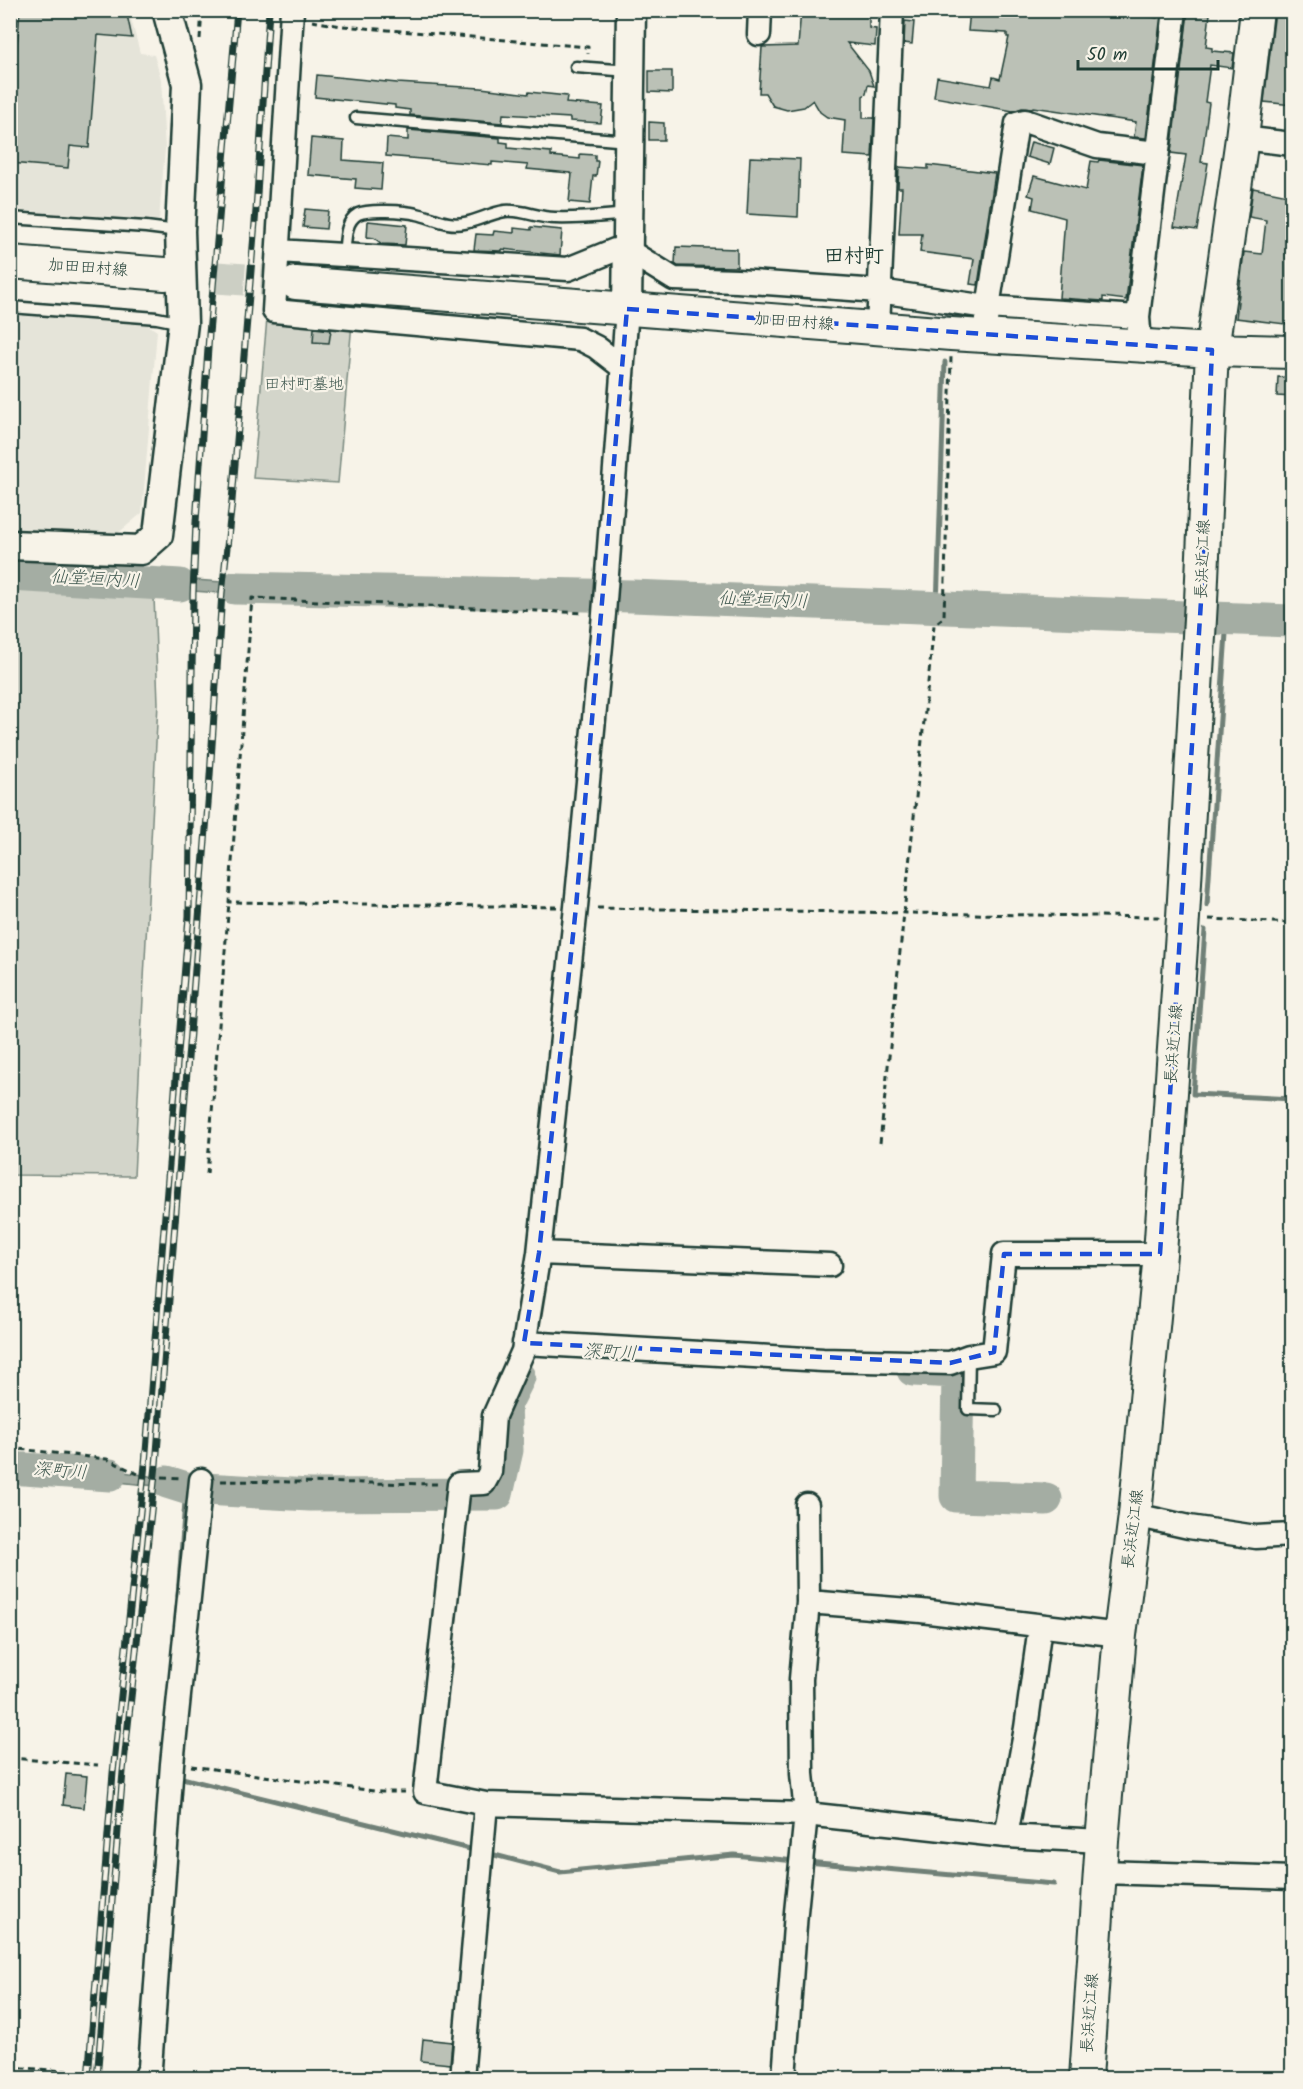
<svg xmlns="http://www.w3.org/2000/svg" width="1303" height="2089" font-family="Kalam,'Klee One',sans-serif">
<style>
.built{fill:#e5e4d9}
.green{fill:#d3d5ca;stroke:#79897f;stroke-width:1.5}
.water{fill:#a4ada3;stroke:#6f8077;stroke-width:1.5}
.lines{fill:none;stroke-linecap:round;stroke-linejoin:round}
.stream{stroke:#6f8077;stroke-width:5}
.river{stroke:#a4ada3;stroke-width:33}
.building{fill:#bbc1b6;stroke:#1f3d34;stroke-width:1.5}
.secondary-tunnel{stroke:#cccfc4;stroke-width:32;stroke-dasharray:32 16;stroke-linecap:butt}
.service-casing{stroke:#1f3d34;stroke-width:15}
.minor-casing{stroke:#1f3d34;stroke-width:27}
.tertiary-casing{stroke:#1f3d34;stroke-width:33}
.secondary-casing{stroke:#1f3d34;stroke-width:36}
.path{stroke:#1f3d34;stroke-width:3;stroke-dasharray:6 4.5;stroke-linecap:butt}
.service{stroke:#f7f3e8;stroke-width:10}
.minor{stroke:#f7f3e8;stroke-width:22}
.tertiary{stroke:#f7f3e8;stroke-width:28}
.secondary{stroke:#f7f3e8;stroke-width:32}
.rail-casing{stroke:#1f3d34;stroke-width:7}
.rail{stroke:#f7f3e8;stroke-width:4.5;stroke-dasharray:14;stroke-linecap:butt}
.marked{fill:none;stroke:#1d4ed8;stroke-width:4.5;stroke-dasharray:12 8;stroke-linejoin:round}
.labels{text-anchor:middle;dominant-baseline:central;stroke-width:4.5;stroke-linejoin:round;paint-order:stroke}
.street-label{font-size:16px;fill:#1f3d34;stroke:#f7f3e8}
.park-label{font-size:16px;fill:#435b52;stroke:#f7f3e8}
.water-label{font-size:18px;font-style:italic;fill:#405950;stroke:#f7f3e8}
.quarter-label{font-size:20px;font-weight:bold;fill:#1f3d34;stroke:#f7f3e8}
</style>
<rect width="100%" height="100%" fill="#f7f3e8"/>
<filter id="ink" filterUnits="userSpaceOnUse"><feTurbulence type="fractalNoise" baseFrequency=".0167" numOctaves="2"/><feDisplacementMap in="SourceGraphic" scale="12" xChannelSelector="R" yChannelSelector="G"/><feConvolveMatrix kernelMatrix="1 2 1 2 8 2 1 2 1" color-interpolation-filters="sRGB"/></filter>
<g filter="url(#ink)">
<path class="built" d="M10,11H129L140,53L154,55L161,79L165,149L159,220L11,210Z
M10,315L148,325L157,331L142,513L116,535L11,530Z"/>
<path class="green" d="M267,318L352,323L338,483L253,478Z
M11,589L154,597L158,703L134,1176L11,1175Z"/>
<path class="water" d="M181,579L235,583L233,594L180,590Z
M111,1470L187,1482L191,1492L165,1487L109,1481Z"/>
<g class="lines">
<path class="stream" d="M947,316L982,318
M937,608L945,362
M1207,905L1227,619
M1205,930L1193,1094L1292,1099
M178,1596L186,1488
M178,1777L478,1851
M487,1853L560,1872L734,1855L795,1861
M807,1862L1054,1884"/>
<path class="river" d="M10,575L180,585
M234,588L632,596L1292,621
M913,1370L958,1372L956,1496L1046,1499
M10,1468L110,1475
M167,1482L186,1488L310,1495L497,1494L507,1450L505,1405L519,1377"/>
</g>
<path class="building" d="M20,10H126L132,38L98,35L89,148L70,146L68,168L10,163V128Z
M801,10H869V28L876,29L875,46L847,43L869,71L874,86L868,85L866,94L863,96V118H874L872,157L843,155L845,120L827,117L820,112L813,100L804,107L787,110L773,106L765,93H759L762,47L798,46Z
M970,10H1028L1051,14V10H1105L1157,18L1158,14H1161L1146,138L1134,137L1136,122L1033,107L1032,109L1022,108L1013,111L934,97L937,77L991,86L993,77L1000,79L1009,37H1007V33L968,31Z
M1275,11L1293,13V105L1264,102Z
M1188,12L1210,14L1206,47L1212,48V51L1234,53L1232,68L1210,65L1205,102L1209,103L1201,162L1208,163L1197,230L1174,227L1186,155L1171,153Z
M905,21L914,22L912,44L904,43Z
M649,71H672V93L649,92Z
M317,75L397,83L481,88L528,94L529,92L567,96L566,103L603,106L601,123L570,121V118L503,114L502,123L410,115V110L395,108V105L315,97Z
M649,122L664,123V140H649Z
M408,130L500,138V142L508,143V148L551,152V156L580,159V154L595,155V161H598L596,176H593L590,204L569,202L572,174L570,173L527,169L528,165L492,162V165L386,156L387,138L408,140Z
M311,138L344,141L343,160L383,163L381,190L355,188L356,179L308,175Z
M1031,142L1054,148L1050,164L1027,157Z
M750,157L800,159L798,217L747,214Z
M1099,160L1143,165L1126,300L1103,297V301L1059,298L1065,218L1032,209L1034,197L1028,195L1034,176L1086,190L1091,161L1098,162Z
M928,165L995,173L978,285L970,284L974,259L920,252L922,234H899L902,188H898L899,167L928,169Z
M1253,188L1293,196V325L1236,318L1244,252L1262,254L1266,220L1249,217Z
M305,209L328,211L326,229L303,227Z
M368,221L407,225L405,245L382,244L374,238L367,237Z
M531,227L562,230L560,255L502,249V251L474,250L476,234L493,235L494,231L514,233V228L531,230Z
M676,247L737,249V267L678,266L675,264Z
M314,328L331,330L329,343L313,342Z
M1278,377L1293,378V397L1277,396Z
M66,1774L87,1776L84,1808L63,1805Z
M423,2039L452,2042L450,2064L421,2061Z"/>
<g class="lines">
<path class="secondary-tunnel" d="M165,274L296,283"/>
<g class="service-casing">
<path id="service" d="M576,67L630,71
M356,118L628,141
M10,218L146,227L178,231
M344,256C346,242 344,222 358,214C368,209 405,211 417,214C427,216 437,221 448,223C469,227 485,214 505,211C521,209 538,218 555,218C579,219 604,216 628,214
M10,307L157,318L182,323
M969,1356L968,1409L996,1410"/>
</g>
<g class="minor-casing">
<path id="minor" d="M292,10L274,311L580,339L596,347L622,367
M759,34L760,10
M1242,138L1292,144
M278,251L568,269L615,250L629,251L674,279L737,281L879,291L987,307L1138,317
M627,309L604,614L576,907L539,1253L523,1351L494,1416L490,1472L484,1483L459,1484L425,1792L486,1804L806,1814L1006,1836L1102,1841
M986,320L1017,123L1025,121L1097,146L1157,153
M878,328L892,10
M1139,330L1138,317L1175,10
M539,1253L830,1265
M524,1343L823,1360L950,1363L969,1356L994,1352L1004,1254H1160
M1135,1515L1189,1527L1256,1537L1292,1535
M808,1602L921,1611L1120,1635
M1006,1836L1026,1728L1040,1626
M1101,1872L1292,1878
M145,2078L150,2067L172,1764L201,1480
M462,2078L486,1804
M784,2078L796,1912L806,1814L802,1774L801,1679L808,1602L807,1505"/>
</g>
<g class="tertiary-casing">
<path id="tertiary" d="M627,309L631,10
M10,545L141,550L158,535L183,323L180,231L187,84L167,10"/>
</g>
<g class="secondary-casing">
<path id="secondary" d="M10,262L165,274
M296,283L951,334L1212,350L1292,352
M1086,2078L1102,1841L1120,1635L1135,1515L1160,1254L1183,917L1201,601L1212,350L1242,138L1257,10"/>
</g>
<path class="path" d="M312,21L342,26L588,47V54
M200,39L202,10
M557,907L229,902L252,598L584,613
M597,908L1160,917
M1209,919L1292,923
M880,1143L934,625L944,617L951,357
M207,1174L229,902
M10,1448L107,1459L138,1474
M162,1477L182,1478
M221,1481L440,1484
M10,1758L98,1765
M191,1766L381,1792H405
M10,2067L78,2072
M111,2075L123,2078"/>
<use href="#service" class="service"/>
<use href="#minor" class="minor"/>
<use href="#tertiary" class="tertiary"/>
<use href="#secondary" class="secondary"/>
<g class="rail-casing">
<path id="rail" d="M88,2078L113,1773L145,1464L189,916L193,594L196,522L209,334L237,10
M97,2078L123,1772L156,1465L209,791L222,593L232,501L256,210L269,10"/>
</g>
<use href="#rail" class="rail"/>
</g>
</g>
<path class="marked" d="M627,309L1212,350L1201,601L1160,1254H1004L994,1352L950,1363L524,1343L539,1253L576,907Z"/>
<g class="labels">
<g class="street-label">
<text transform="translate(88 268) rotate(4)">加田田村線</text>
<text transform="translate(794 322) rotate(4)">加田田村線</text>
<text transform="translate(1203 559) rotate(-88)">長浜近江線</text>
<text transform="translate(1174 1044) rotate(-86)">長浜近江線</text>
<text transform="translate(1133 1529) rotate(-83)">長浜近江線</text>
<text transform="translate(1090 2013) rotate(-86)">長浜近江線</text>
</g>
<g class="park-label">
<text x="304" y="384">田村町墓地</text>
</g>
<g class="water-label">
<text transform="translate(95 580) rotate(3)">仙堂垣内川</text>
<text transform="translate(763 601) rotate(2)">仙堂垣内川</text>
<text transform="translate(610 1353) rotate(3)">深町川</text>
<text transform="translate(60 1472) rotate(4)">深町川</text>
</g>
<g class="quarter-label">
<text x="854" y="257">田村町</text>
</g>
</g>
<rect width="1303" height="2089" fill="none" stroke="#f7f3e8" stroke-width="36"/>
<rect x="18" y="18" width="1267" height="2053" fill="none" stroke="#1f3d34" stroke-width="2" filter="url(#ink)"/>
<path d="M1078 60v9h140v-9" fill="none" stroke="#1f3d34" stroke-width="3"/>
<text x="1087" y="60" font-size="18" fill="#1f3d34" stroke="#f7f3e8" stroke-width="4.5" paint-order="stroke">50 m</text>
</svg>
